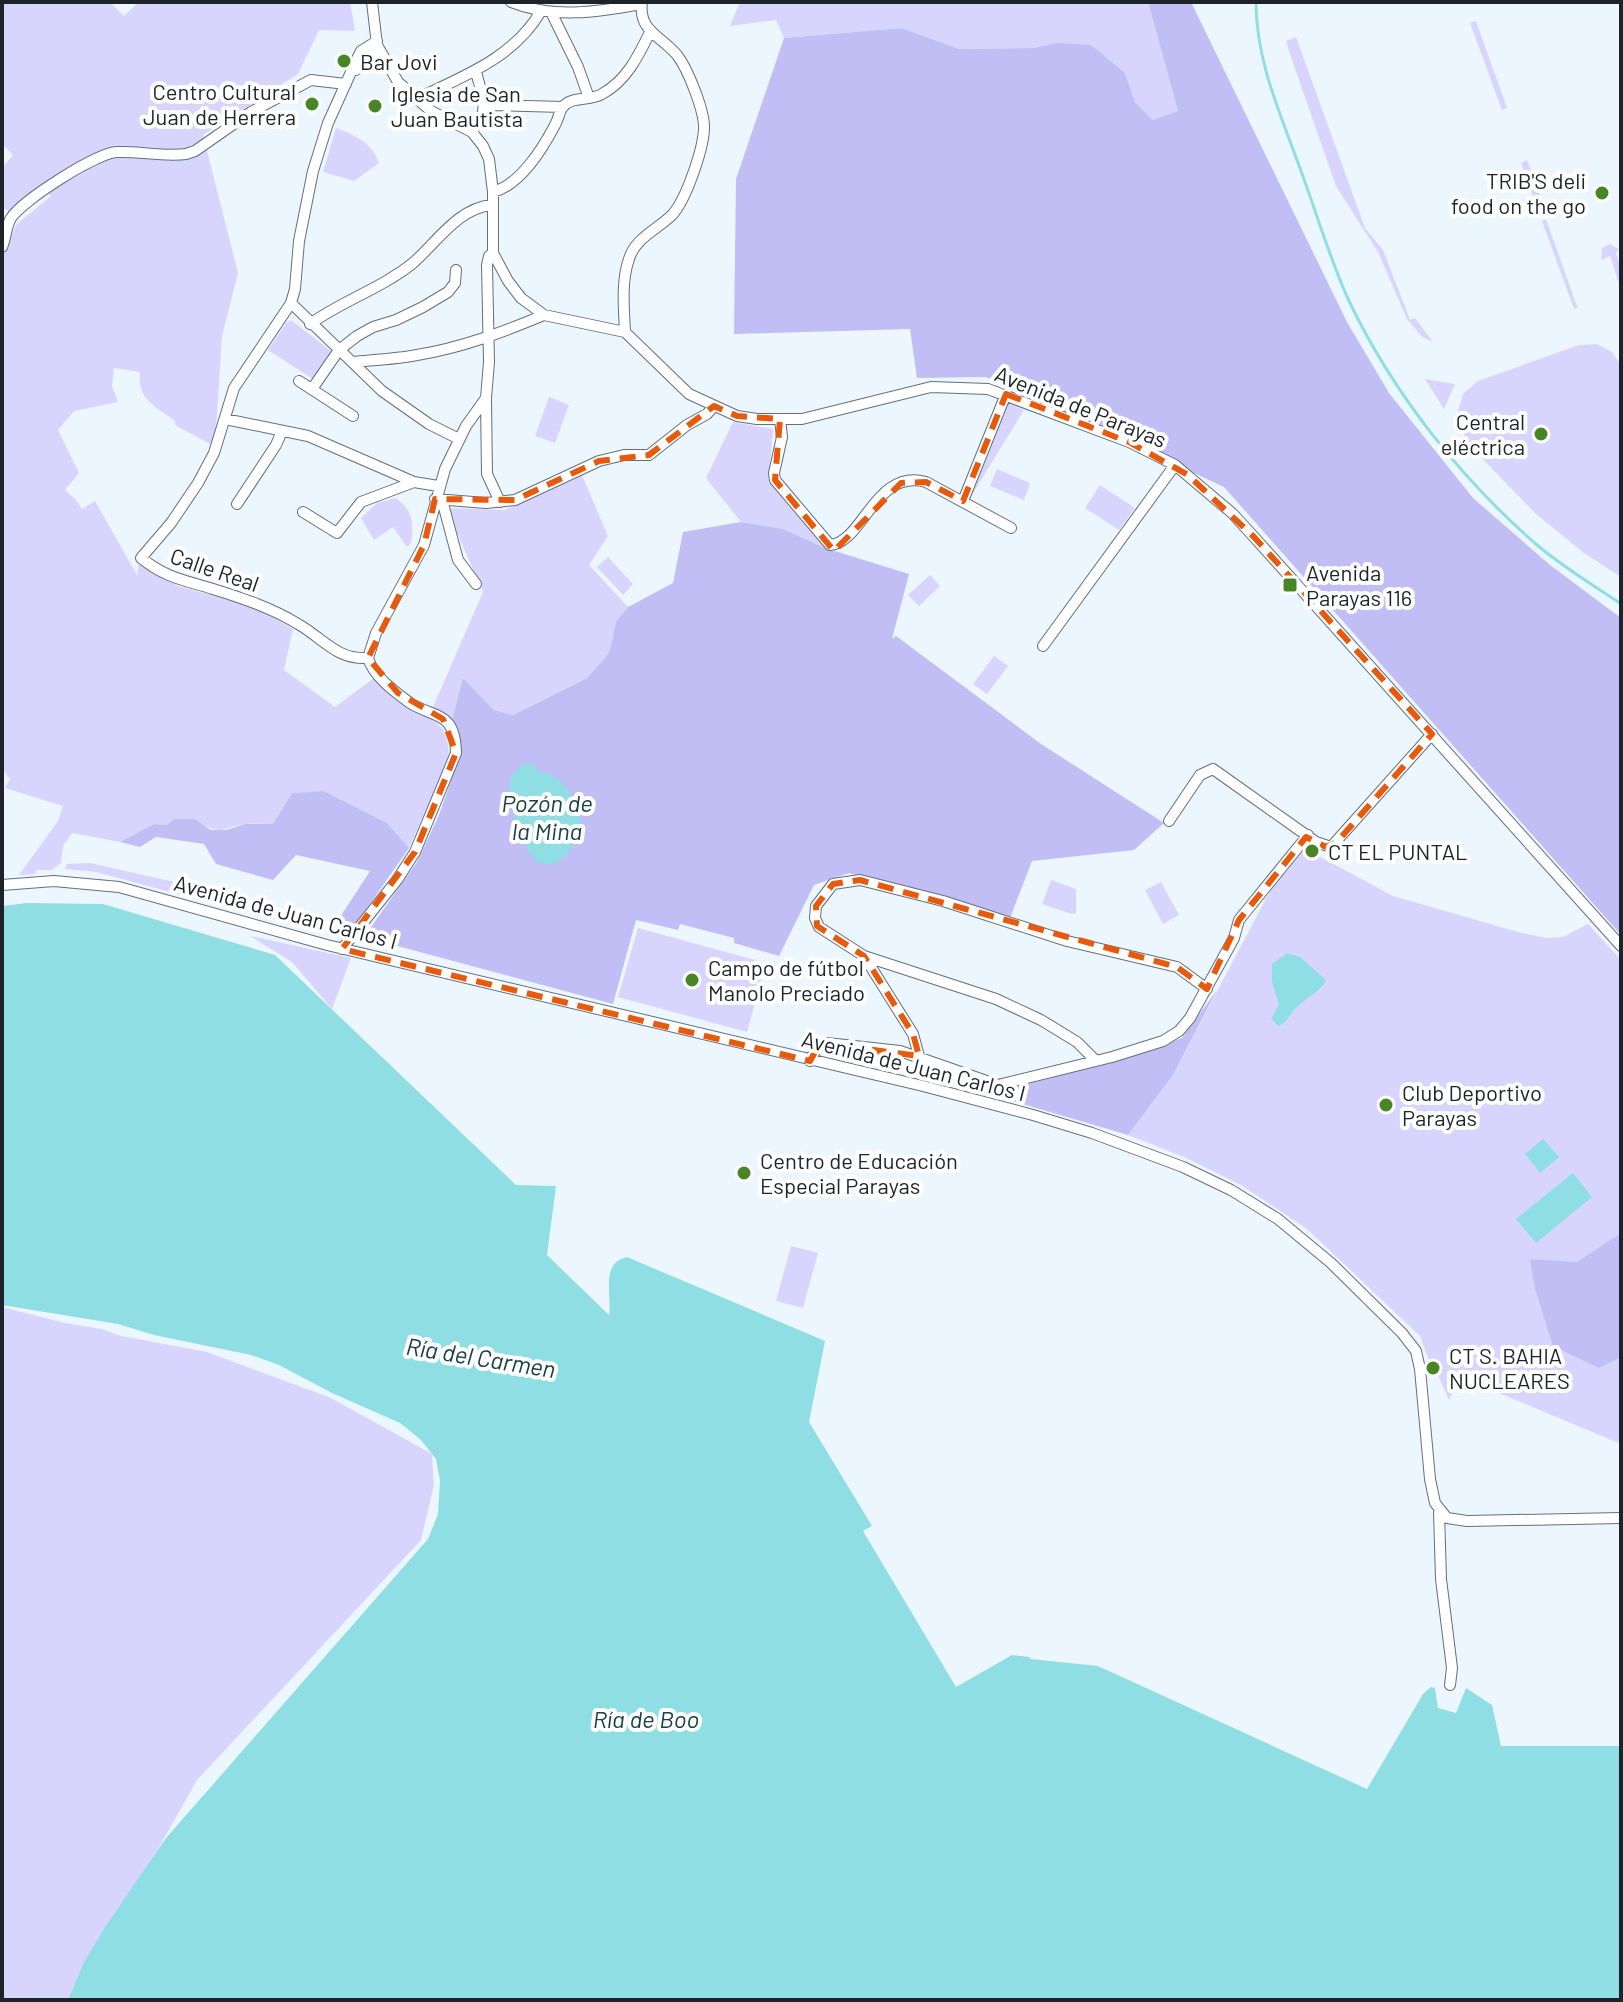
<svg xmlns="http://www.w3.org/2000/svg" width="1623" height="2002" font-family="Barlow,sans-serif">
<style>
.green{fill:#d7d5fd}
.forest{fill:#c1bef6}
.water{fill:#8fdee3}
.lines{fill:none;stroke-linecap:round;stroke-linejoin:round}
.stream{stroke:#8fdee3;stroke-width:3}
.minor-casing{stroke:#62707d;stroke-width:12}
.minor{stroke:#fff;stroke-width:10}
.marked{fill:none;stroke:#e8590c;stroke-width:6;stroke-dasharray:16 10;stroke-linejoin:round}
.poi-dot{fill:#478525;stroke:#fff;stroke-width:3}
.labels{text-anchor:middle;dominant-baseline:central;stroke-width:8;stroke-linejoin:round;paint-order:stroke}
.poi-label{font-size:22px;fill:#1d2328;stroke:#fff;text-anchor:start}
.street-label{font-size:22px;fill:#1d2328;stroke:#fff}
.water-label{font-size:24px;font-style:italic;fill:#1a4042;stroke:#fff}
</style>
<rect width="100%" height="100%" fill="#ecf6ff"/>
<path class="green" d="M5,2H110L124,16L139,2H350L355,31L319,30L298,74L203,135L238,273L222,336L216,429L212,445L175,425V421C155,406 137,400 140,372L114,368L112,386L118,402L74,411L58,430L79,473L65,490L76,500L82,509L95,501L137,575L139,563L178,586L254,607L293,629L284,670L335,707L374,678C385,689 395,701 409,708C438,723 448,723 449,759L409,848L387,823L324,791L292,793L273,824C264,824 254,823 246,824C218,828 222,837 195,819L167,825L154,824L120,842L72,833L63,846L61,863L52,870H36L35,874L19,875L58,821L63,806L5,788L10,779L2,768V257L16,225L51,196L43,186L13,210L9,211L2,207V168L13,155L2,144V8Z
M740,2H1148L1178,111L1151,120L1135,102L1125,73L1057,43L1034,48L958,49L902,28L784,38L776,20L730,26Z
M1476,21L1507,108L1502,110L1470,23Z
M1296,37L1365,228L1383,250L1410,320L1415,318L1433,342L1422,337L1407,319L1378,252L1336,186L1292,60L1286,41Z
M336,128C357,136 372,143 379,163L354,181L323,172Z
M1527,160L1541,198L1526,203L1523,200L1533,196L1521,163Z
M1546,219L1575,301L1578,308L1574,309L1542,221Z
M1610,244L1619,249L1616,253L1621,268V290L1610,256L1601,260L1602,248Z
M291,320L331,351L313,379L268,350L286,323Z
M1597,344L1612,352L1621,365V577L1584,553L1536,514L1468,444L1456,418L1463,394L1478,381L1579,345Z
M1425,379L1455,384L1444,409Z
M549,397L569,405L555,443L535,436Z
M1008,403L1024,410L970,498Z
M733,422L773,429L769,477L825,548L783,529L741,522L706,478Z
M997,469L1030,483L1024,500L990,486Z
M582,475L608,536L589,565L628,607L616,623L610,650L605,658L587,678L513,715L494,710L463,678L452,720L433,707L483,592L446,508L505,510Z
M1100,485L1135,508L1119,530L1085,508Z
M395,498C413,509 414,524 411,543L407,547L393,527L374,540L361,518L377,503Z
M608,557L633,584L623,595L597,567Z
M930,575L940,586L919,606L908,595Z
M994,656L1008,666L987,694L973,684Z
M1302,847L1393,896L1518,932L1546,938L1563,937L1588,924L1621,960V1233L1577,1263L1531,1259L1599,1367L1621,1357V1444L1470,1381C1458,1383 1454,1389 1449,1400L1433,1364H1430L1420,1336L1307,1229L1241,1185L1184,1157L1128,1135L1173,1075L1270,891Z
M90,863L236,896L239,901L234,909L96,872L65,869L67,864Z
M1051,880L1076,889V913L1072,914L1042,904Z
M1161,882L1179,915L1163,924L1145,890Z
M252,906L310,922L313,926L312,928L245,911Z
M638,928L766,963L747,1032L618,997Z
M250,936L351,958L332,1009L292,962Z
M791,1246L818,1253L803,1308L776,1301Z
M2,1307L65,1323L101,1329L121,1336L207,1352L331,1398L432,1454L434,1485L421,1540L197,1780L158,1849L83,1964L68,2000H2Z"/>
<path class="forest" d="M1148,2H1191L1347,322L1389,393L1473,498L1550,565L1621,618V935L1224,487L986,377L917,378L910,329L734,334L736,179L784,38L902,28L959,49L1034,48L1057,43L1091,45L1125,73L1135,102L1152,120L1178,111Z
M741,522L783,529L825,548L909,574L892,639L896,636L1041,744L1164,823L1134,850L1032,861L1010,918L849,873L814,885L779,956L734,943V938L680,924L678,930L636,920L613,1004L364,937L417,862L439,815L461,752L459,734L452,720L463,678L494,710L513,715L587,678L605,658L610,650L616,622L628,607L673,583L683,532Z
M324,791L387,823L409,848L351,931L333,928L370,871L296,855L273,880L216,864L204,844L156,837L140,847L120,842L154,824L167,825L174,819H195L211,830H226L245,824H273L292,793Z
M1217,990L1173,1075L1128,1135L989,1094L1126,1058L1182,1038Z
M1621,1233V1357L1599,1368L1553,1346L1535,1289L1530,1259L1577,1262Z"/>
<path class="water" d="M526,763L533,764C538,774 544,772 553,776C565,783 578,803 580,817C582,837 562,876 537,861C524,853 505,796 510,781C513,773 519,767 526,763Z
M27,903L103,904L275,955L516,1185L556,1186L547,1255L609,1315C612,1294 600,1263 627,1257L825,1341L809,1422L872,1526L863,1531L956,1687L1012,1655L1029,1657L1031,1659L1098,1666L1367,1789L1423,1694L1431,1687L1435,1688L1438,1708L1456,1713L1466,1688L1492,1705L1501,1746H1621V2000H68L83,1964L105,1927L166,1838L428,1539L438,1514L440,1481L436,1459L420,1439L400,1423L332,1393L279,1365L251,1355L154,1335L118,1324L2,1305V906Z
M1287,953L1300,957L1326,980C1321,991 1306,998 1297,1007C1290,1013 1288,1021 1279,1026L1271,1019L1279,1005L1272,982V964Z
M1543,1139L1559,1157L1540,1173L1525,1154Z
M1573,1173L1592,1197L1536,1243L1516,1219Z"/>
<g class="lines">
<path class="stream" d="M1256,2C1256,62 1281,115 1301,171C1317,214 1330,260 1349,301C1393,393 1460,478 1537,545C1563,567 1593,585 1621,604"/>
<g class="minor-casing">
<path id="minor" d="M372,2L377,45L398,82L431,111L472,132L483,146L489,159L493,192V253L508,281L521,298L544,315L625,332L689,394L737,416L757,419H802L931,387L988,389L1129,442L1175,465L1232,513L1254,537L1621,946
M511,2C552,19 598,12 641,4
M551,12L578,67L589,98
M356,70L374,53L377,45
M476,72L484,101L483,112
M416,99C462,77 514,58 541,11
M472,132L483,113L494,105L563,107
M493,192C520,185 543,148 555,125C558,120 559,113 562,108C571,95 589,102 602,94C626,81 638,57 650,32
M2,247C6,238 6,226 11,218C23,200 96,153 117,152C140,151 163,157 186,154L195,151L251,112L311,80L346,84
M291,303L382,391L429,424L459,439
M310,324C342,301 382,288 413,263C437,242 458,208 492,205
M625,332C624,309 621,281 629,259C635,238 658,229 672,215C686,200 703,150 704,129C705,112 688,69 677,55C661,36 638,31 642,2
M353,362C374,360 396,359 417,355C461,348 503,332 544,315
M299,381L353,416
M312,389L339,350L357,336L373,327L396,320L423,307L448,292L455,283L456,270
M486,400L487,474L500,502
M225,419L308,436L414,482L438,486
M780,419L782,437L774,473L775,480L830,545C863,543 875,468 926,482L1011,528
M435,499L486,503L515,500L599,461L624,455H649L687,425L707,414L714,406
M442,500L458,560L476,584
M963,501L1006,394
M237,504L276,445L282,431
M303,512L337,533L361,502L414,482
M1043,646L1175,465
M368,658C336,660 323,638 298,624C272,608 242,598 213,589C184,580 166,578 141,558L171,523L198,483L214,453L234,388L291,303L295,289L299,241L313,171L328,123L356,61L361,51L377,41
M368,658L376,633L424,545L445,469L466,426L486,398L489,362L487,265L489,256L493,253
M1169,821L1200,775L1213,769L1316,842L1331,847L1432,734
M2,885L54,881L119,887L327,945L923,1086L1033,1115L1092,1133L1183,1167L1231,1190L1278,1219L1331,1263L1402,1333L1416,1351L1420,1369L1430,1479L1435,1503L1447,1518L1467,1521L1621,1518
M342,949L397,880L415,852L456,753C455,711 436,719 410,703C395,692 373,676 368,658
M864,956L913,1034L919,1056
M810,1061L817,1047L827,1043L900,1051L998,1085L1112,1057L1163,1041L1179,1031L1190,1018L1234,938L1239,920L1308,835
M1096,1061L1077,1042L1041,1020L996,999L864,956L819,927L815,918L816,906L833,884L860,880L943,901L1067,941L1177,967L1207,989
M1439,1512L1441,1579L1452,1668L1450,1685"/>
</g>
<use href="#minor" class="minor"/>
</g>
<path class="marked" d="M1006,394L1129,442L1188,475L1254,537L1432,734L1337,842L1326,847L1306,837L1239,920L1207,989L1177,967L860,880L833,884L816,906L817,926L864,956L913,1034L919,1056L820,1043L810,1061L342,949L415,852L456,753L443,719L398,693L368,658L424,545L435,499L515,500L599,461L649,455L714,406L737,416L780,419L775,480L834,551L901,483L926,482L963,501Z"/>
<g class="poi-dot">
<circle cx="344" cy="61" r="8"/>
<circle cx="312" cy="104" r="8"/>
<circle cx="375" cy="106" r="8"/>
<circle cx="1602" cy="193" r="8"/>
<circle cx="1541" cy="434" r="8"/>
<rect x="1282" y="577" width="16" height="16" rx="4"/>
<circle cx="1312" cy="851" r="8"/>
<circle cx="692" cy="980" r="8"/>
<circle cx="1386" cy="1105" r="8"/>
<circle cx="744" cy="1173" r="8"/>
<circle cx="1433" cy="1368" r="8"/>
</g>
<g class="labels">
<g class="poi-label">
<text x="360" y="61">Bar Jovi</text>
<text x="296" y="91" text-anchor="end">Centro Cultural<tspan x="296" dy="25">Juan de Herrera</tspan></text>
<text x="391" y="93">Iglesia de San<tspan x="391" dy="25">Juan Bautista</tspan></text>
<text x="1586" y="180" text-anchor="end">TRIB'S deli<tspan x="1586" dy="25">food on the go</tspan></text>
<text x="1525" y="421" text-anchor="end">Central<tspan x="1525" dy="25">eléctrica</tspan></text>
<text x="1306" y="572">Avenida<tspan x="1306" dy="25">Parayas 116</tspan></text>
<text x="1328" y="851">CT EL PUNTAL</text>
<text x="708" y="967">Campo de fútbol<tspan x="708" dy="25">Manolo Preciado</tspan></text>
<text x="1402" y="1092">Club Deportivo<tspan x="1402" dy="25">Parayas</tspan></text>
<text x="760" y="1160">Centro de Educación<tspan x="760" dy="25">Especial Parayas</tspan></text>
<text x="1449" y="1355">CT S. BAHIA<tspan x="1449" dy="25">NUCLEARES</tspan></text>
</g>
<g class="street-label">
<text transform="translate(1081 406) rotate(22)">Avenida de Parayas</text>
<text transform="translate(215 569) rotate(19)">Calle Real</text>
<text transform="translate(286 911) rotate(15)">Avenida de Juan Carlos I</text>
<text transform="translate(914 1065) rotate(14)">Avenida de Juan Carlos I</text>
</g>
<g class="water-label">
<text x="547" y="802">Pozón de<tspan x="547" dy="28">la Mina</tspan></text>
<text transform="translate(481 1357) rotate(9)">Ría del Carmen</text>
<text x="646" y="1718">Ría de Boo</text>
</g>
</g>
<rect width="1623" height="2002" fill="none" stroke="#1d2328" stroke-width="8"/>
</svg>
